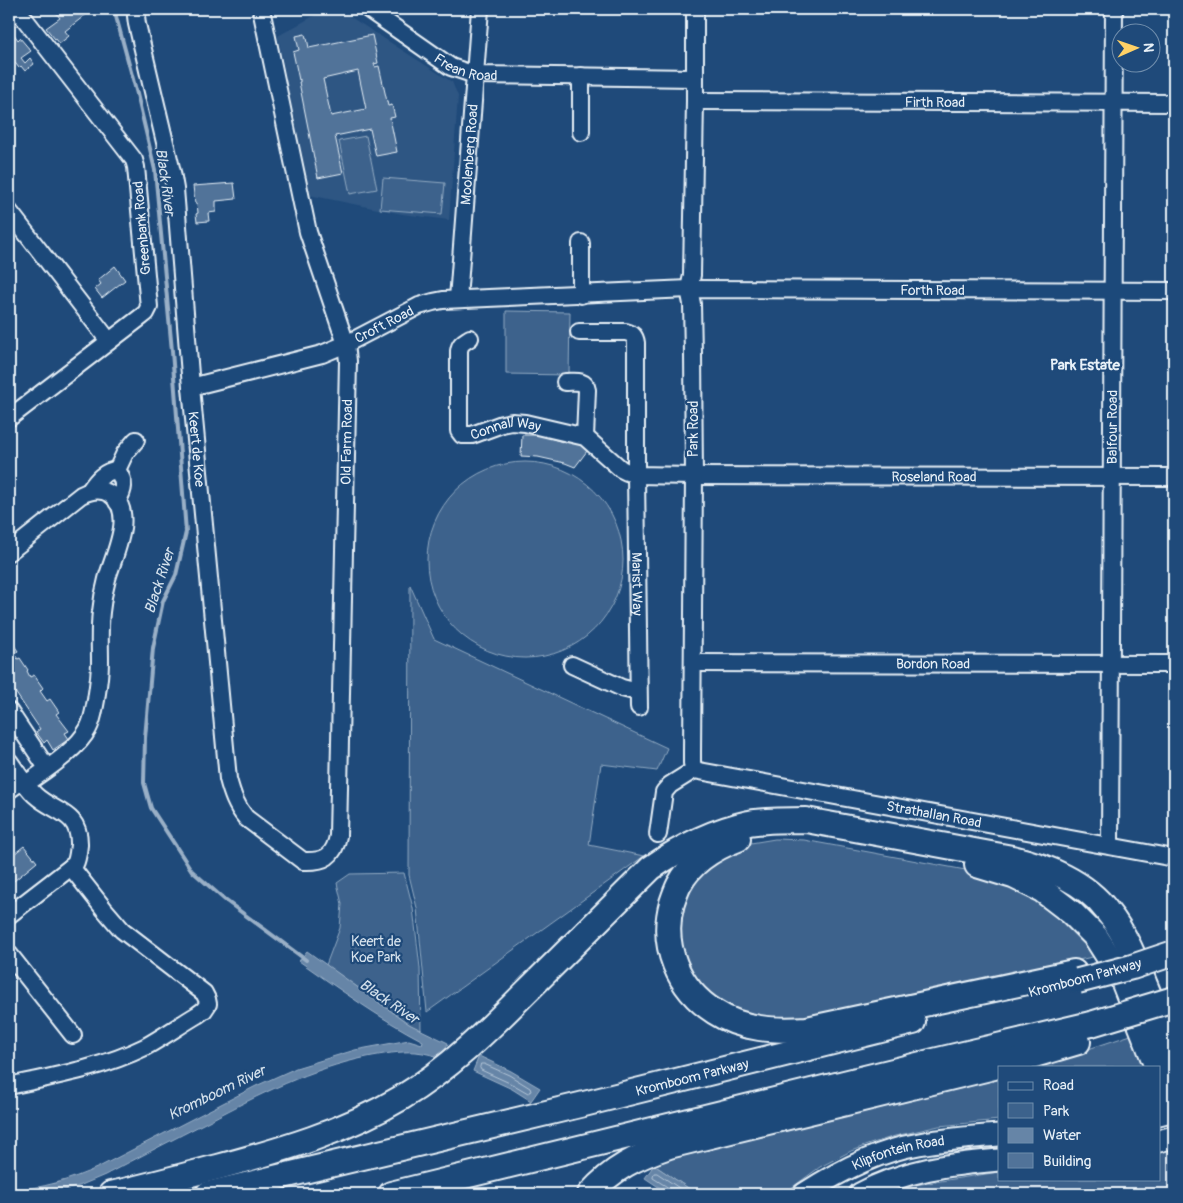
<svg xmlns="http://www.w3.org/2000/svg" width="1183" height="1203" font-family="Pangolin,sans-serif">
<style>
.built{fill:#2e5683}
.green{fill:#3c628c;stroke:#92aac2}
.water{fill:#6685a7;stroke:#9ab0c7}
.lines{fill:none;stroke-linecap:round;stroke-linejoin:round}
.shore{stroke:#b4c6d8;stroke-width:1}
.stream{stroke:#9ab0c7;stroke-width:4}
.building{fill:#517399;stroke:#e8f1f8;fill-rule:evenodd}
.minor-casing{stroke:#e8f1f8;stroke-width:20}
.major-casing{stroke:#e8f1f8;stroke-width:25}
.highway-casing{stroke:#e8f1f8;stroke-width:28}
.minor{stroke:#1f4a7a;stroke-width:16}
.major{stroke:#1f4a7a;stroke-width:21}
.highway{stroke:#1f4a7a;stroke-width:24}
.highway-bridge-casing{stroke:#e8f1f8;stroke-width:28;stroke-linecap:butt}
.highway-bridge{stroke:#1f4a7a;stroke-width:24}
.labels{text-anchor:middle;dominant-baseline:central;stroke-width:4.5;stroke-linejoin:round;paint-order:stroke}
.street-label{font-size:14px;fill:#e8f1f8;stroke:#1f4a7a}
.park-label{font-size:14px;fill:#d7e3ed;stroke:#1f4a7a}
.water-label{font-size:15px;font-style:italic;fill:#d4e1ec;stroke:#1f4a7a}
.neighbourhood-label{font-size:15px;font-weight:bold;fill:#e8f1f8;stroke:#1f4a7a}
</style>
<rect width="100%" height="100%" fill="#1f4a7a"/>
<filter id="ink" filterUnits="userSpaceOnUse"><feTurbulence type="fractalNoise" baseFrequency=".02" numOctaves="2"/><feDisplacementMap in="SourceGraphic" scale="10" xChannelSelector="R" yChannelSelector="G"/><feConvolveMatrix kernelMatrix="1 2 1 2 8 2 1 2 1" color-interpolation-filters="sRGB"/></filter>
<g filter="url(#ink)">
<path class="built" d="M326,9H338L452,82L458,96L449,220L402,214L309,195L278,36Z"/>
<path class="green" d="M366,136L377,189L350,194L339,141Z
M383,178L445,183L442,214L380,209Z
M506,311L570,312L569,375L506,374Z
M427 560a98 98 0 1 1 196 0a98 98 0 1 1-196 0Z
M410,585L434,639L667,748L657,771L601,764L589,845L644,856L427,1012L417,908L409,875Z
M775,839L804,840L987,874L1029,893L1072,926L1097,956L802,1020L756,1021L701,994L675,943L687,886L731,849L751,843Z
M404,873L413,908L420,968L421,1031L409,1024L326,965L340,928L342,904L337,883L350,874Z
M1134,1034L1146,1067H1027L1067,1056Z
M999,1075V1120L939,1126L895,1136L870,1144L851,1151L820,1167L783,1194H697L654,1165L652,1160Z
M1174,1136V1194H889L915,1185L999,1172V1179H1159V1139Z"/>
<path class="water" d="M307,951L409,1024L448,1043L442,1058C433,1055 425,1053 416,1052C400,1051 383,1054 367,1057C310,1069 260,1094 209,1121C174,1139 139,1157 105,1175L79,1186L50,1194H9V1191C43,1188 68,1181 99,1167L256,1086L296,1068L355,1050L409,1040L422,1044L423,1041C379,1018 339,989 299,961Z
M479,1056L511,1071L540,1088L531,1101L512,1089L473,1071Z
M654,1165L697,1194H669L645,1178Z"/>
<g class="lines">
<path class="shore" d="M481,1064H484L509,1075L530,1088L531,1091L528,1093L514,1085L481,1070L480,1068Z
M671,1194L669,1188L653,1178V1176L654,1173H657L688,1194"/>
<path class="stream" d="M114,9L137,94L155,170L172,351L186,532L176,575L163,601L153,648L145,738L144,783L151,808L192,871L225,900L306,960"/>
</g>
<path class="building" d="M53,9H93L65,31L69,36L59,44L46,28L60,18Z
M11,30L18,40L20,38L31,51L21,58L25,63L30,58L34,64L25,71L21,66L19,68L9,55V32Z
M305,34L306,38H307L309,48L372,35L378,63L374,64L375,67L379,66L388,106L392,105L395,117L390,118L397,152L376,156L370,129L335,136L343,173L318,178L299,82H300V79L299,80L293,52L299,50L296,36ZM358,71L366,109L331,116L323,79Z
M234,183L236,199L216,201V212L208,213L209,221L197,222L196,214L198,213L197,203H195L193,186Z
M115,266L125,280L102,298L95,289L101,284L98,280Z
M522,435H540L566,443L567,440L581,445L587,451L575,467L565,463L538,457L521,456Z
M9,638L18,651L14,654L18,659L20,658L28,670L27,671L30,677L34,675L43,688L40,691L47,701L50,699L59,712L56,714L69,731L65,733L69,739L53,750L47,740L44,743L36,732L40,729L9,683Z
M24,846L37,862L9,885V858Z"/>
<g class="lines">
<g class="minor-casing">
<g id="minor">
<path id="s1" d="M139,9L136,16L137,24L172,172L175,189L191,387L228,779C232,794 236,806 246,818L303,861C324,862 334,857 338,836L348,361L346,344L308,232L261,9"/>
<path id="s2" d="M368,9L451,67L475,75L695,78"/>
<path d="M581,76V132"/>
<path id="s3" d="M695,101L1174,103"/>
<path d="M9,211L109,341"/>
<path d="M581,295V243"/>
<path id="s4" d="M458,299L480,9"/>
<path id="s5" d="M579,332H626C633,334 635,336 636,343V475L639,707"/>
<path id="s6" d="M470,338C464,342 460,343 459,351V431L462,435H472L502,424L512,422L525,423L585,437L621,469L627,472L636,475L694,476L1174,477"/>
<path d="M565,382C574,382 585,379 587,390L585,437"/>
<path id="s7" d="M191,387L322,354L346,344L419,306L433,302L443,300L689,289L1174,291"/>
<path d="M9,418L141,317L146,313L149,307L136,167L134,160L17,9"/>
<path d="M117,470L125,453L136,440"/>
<path d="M90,490C97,480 104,471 117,470"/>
<path d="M117,502C124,490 126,483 117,470"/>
<path d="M9,552L81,495C91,490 101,488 110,494C137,512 113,556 107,579C104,590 102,601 101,612C99,629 100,645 100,662C100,675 98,687 96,700C94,710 93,720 88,729C77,750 45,770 26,784"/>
<path id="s8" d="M693,663L1174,664"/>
<path d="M572,665L622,688L638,692"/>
<path d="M9,711L47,768"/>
<path d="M9,761C17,772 25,786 35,795C54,813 80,811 79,845C78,852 78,858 75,864L9,915"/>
<path d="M694,770L692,763V752L694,476L693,354L692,304L689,289L692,275L695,101V9"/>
<path id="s9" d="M694,770L1174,858"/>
<path d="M9,790L23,780"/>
<path d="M658,834L664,792L670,785L694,770"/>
<path id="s10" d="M1110,846L1114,9"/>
<path d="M9,954L73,1035"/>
<path d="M9,1086C55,1076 102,1068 145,1047C163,1037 180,1025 197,1015L204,1010L208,1004L207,999L204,993L122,930L104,909L71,867"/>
</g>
</g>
<g class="major-casing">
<g id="major">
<path d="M1159,1114L1174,1110"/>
<path d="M1159,1141L1174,1137"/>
<path id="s11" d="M804,1194C839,1171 877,1151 919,1144C946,1139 972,1137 999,1135"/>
<path d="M860,1194C903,1170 951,1164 999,1160"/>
</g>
</g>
<g class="highway-casing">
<g id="highway">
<path d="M738,839C714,848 691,862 679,885C676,891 674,897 672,903C660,945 678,989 715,1012C742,1030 776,1031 807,1029L1074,972"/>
<path d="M977,865L1013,876L1042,890L1072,913L1096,937L1122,978L1157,1067"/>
<path d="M1159,1072L1166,1090L1174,1105"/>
<path d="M111,1194C147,1186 182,1176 218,1167C281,1150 344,1132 401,1098C451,1068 492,1026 533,985C572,946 612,907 651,868C681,847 712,831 749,823C767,820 787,820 806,820L1012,858C1046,866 1086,882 1107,911C1125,933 1135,959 1145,985C1155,1009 1165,1033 1174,1056"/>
<path id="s12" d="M208,1194L580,1105L913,1022"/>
<path d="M391,1194L938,1060L1091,1024"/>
<path d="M590,1194C613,1168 636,1157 669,1146L994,1067L1078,1042"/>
</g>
</g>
<use href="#minor" class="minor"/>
<use href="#major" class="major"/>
<use href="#highway" class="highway"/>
<g class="highway-bridge-casing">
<path id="highway-bridge" d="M1078,981L1132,967L1171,954
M1091,1024L1174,999"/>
</g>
<use href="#highway-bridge" class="highway-bridge"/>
</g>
</g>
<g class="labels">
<g class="street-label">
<text stroke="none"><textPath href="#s2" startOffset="116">Frean Road</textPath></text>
<text stroke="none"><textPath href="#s3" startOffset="240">Firth Road</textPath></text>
<text stroke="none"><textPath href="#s4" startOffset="145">Moolenberg Road</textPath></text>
<text transform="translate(142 228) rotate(-95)">Greenbank Road</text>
<text stroke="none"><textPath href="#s7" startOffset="758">Forth Road</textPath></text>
<text stroke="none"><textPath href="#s7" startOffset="204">Croft Road</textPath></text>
<text stroke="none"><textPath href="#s10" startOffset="419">Balfour Road</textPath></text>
<text transform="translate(693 429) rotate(-90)">Park Road</text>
<text stroke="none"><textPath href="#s6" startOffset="148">Connall Way</textPath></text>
<text stroke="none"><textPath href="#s1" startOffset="1335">Old Farm Road</textPath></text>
<text stroke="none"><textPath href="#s1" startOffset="446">Keert de Koe</textPath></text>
<text stroke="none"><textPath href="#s6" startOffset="592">Roseland Road</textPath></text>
<text stroke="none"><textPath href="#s5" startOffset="304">Marist Way</textPath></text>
<text stroke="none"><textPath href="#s8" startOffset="240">Bordon Road</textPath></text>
<text stroke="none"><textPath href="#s9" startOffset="244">Strathallan Road</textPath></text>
<text transform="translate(1085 978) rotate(-15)">Kromboom Parkway</text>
<text stroke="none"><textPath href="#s12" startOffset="498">Kromboom Parkway</textPath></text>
<text stroke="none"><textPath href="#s11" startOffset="104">Klipfontein Road</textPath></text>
</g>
<g class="park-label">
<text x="376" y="941">Keert de<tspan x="376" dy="16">Koe Park</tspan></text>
</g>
<g class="water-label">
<text transform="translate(165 182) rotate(82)">Black River</text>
<text transform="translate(160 581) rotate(-72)">Black River</text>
<text transform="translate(389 1002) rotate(34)">Black River</text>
<text transform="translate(217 1093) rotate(-26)">Kromboom River</text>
</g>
<g class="neighbourhood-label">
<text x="1085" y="365">Park Estate</text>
</g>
</g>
<rect width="1183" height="1203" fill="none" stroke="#1f4a7a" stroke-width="30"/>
<rect x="15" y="15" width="1153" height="1173" fill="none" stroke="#e8f1f8" stroke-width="2" filter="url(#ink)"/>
<rect x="998" y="1066" width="162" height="115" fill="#1f4a7a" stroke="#6f8dac"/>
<rect x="1008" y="1082" width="25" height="8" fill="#1f4a7a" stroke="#6f8dac"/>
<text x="1043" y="1090" font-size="15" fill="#e8f1f8">Road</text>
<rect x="1008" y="1103" width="25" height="15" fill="#3c628c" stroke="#6f8dac"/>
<text x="1043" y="1116" font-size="15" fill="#e8f1f8">Park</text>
<rect x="1008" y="1128" width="25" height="15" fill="#6685a7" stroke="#6f8dac"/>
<text x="1043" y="1140" font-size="15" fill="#e8f1f8">Water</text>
<rect x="1008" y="1153" width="25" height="15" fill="#517399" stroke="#6f8dac"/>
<text x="1043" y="1166" font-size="15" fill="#e8f1f8">Building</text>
<g transform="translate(1136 48) rotate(88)"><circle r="24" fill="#1f4a7a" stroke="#6f8dac"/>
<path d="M0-4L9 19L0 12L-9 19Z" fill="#ffd166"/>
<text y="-8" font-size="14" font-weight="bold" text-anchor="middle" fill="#e8f1f8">N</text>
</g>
</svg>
